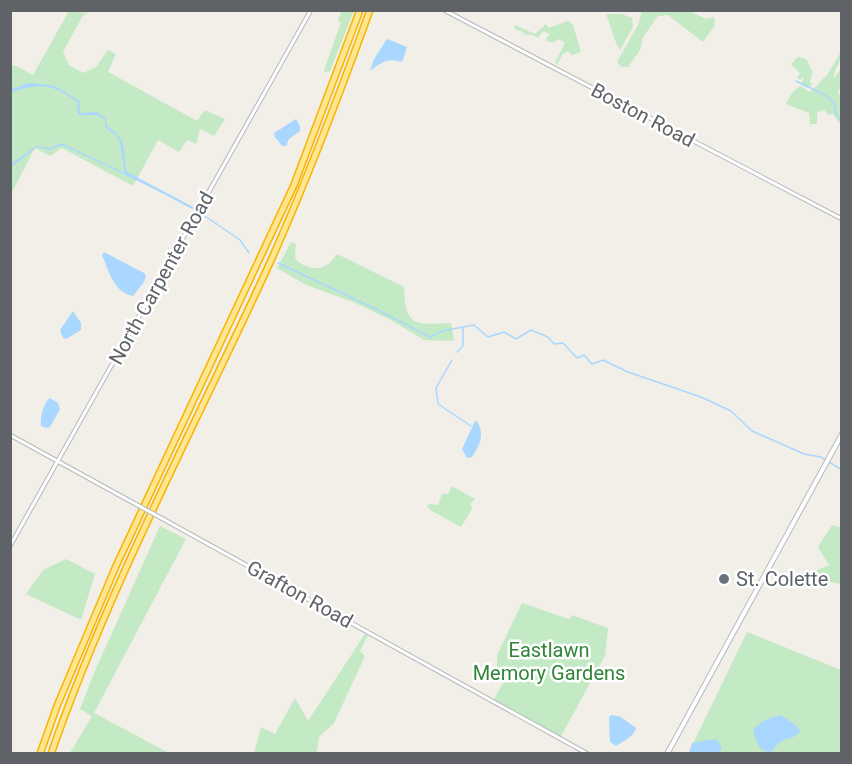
<svg xmlns="http://www.w3.org/2000/svg" width="852" height="764" font-family="Roboto,sans-serif">
<style>
.green{fill:#c4e9c5}
.water{fill:#aad7ff}
.lines{fill:none;stroke-linecap:round;stroke-linejoin:round}
.stream{stroke:#aad7ff;stroke-width:1.5}
.tertiary-casing{stroke:#b5b8bc;stroke-width:5}
.secondary-casing{stroke:#b6babf;stroke-width:6}
.motorway-casing{stroke:#f9b300;stroke-width:8}
.tertiary{stroke:#fff;stroke-width:3}
.secondary{stroke:#fff;stroke-width:4}
.motorway{stroke:#ffe691;stroke-width:5}
.tertiary-bridge-casing{stroke:#b5b8bc;stroke-width:5;stroke-linecap:butt}
.tertiary-bridge{stroke:#fff;stroke-width:3}
.worship-dot{fill:#6b7280;stroke:#fff;stroke-width:2}
.labels{text-anchor:middle;dominant-baseline:central;stroke-width:5;stroke-linejoin:round;paint-order:stroke}
.street-label{font-size:20px;fill:#5f6368;stroke:#fff}
.worship-label{font-size:20px;fill:#5b616d;stroke:#fff;text-anchor:start}
.park-label{font-size:20px;fill:#318438;stroke:#fff}
</style>
<rect width="100%" height="100%" fill="#f1efe8"/>
<path class="green" d="M69,11H79L84,13L89,11L82,17L63,52L69,65L83,73L96,67L108,50L116,54L108,72L197,121L205,110L225,119L214,136L200,129L196,144L187,140L179,152L158,140L133,186L62,148L50,156L35,148L11,194V66L14,65L33,75Z
M339,11H354L330,71L326,73L324,70L341,23L338,21L341,13Z
M642,11H689L706,19L714,17L715,25L703,42L668,15L658,16L643,37L640,50L628,67H621L617,62L638,25Z
M606,14H622L632,18L633,27L620,50C613,39 611,26 606,14Z
M568,21L573,25L581,52L572,55L568,51L562,55L557,65L555,62L565,43L559,39C554,43 551,43 545,40L550,34L543,31L538,38L533,35H525L521,31L514,29L515,25L535,34L546,24L548,28Z
M841,52V58L833,76L835,77L841,68V82L838,93L841,96V125L833,114L829,115L824,110L817,112V124H810L809,113L786,104C790,95 793,91 800,86L810,92L827,75Z
M798,57L806,59L813,72L810,81L812,85L807,88L801,85L804,76L800,80L797,78L800,73L791,64Z
M291,242L296,244C296,248 294,256 296,259C297,262 301,263 304,265C318,272 329,267 337,254L404,287C405,327 415,325 451,323L454,341L424,340L389,319L353,302L306,285L277,268Z
M452,486L475,499L470,504L472,509L461,527L430,510L427,505L431,504L438,505L442,494H448Z
M832,525L841,528V584L824,581L812,572L829,565L818,547Z
M160,526L186,539L94,713L169,753H70L92,716L80,709L94,673Z
M66,559L95,574L81,620L26,594L43,570Z
M522,603L569,619L572,615L608,628L605,656L560,738L493,701L506,677L497,671V655Z
M747,632L841,670V753L688,754Z
M365,634L368,635L360,651L365,656L334,723L319,737L317,751L313,754L254,753L261,727L275,734L295,698L308,721Z"/>
<path class="water" d="M387,39L407,47L403,60L401,62C387,57 381,63 370,71L374,59Z
M29,83L55,86L79,101L80,113L96,112L105,117L107,126C130,141 121,149 127,172L195,208L194,210C150,186 106,165 61,145L50,150L37,147L11,167V164L36,146L50,148L61,143L125,173L120,143L117,136L105,127V120C96,111 89,118 78,114L77,102C50,82 40,84 11,92V89Z
M296,119L300,126V131L289,139L286,146H282L275,137L274,133Z
M104,252L144,273L146,276L144,282L133,296C113,292 109,271 102,255Z
M73,311L81,323V330L66,339L63,338L60,330Z
M50,398L58,403L60,409L50,427L46,428L41,426C40,416 44,402 50,398Z
M475,421H477C485,435 480,444 472,457L467,458L462,449Z
M612,715L621,717L636,728C634,737 623,741 616,746L610,742L609,717Z
M781,715L798,727L800,732L792,738C783,737 776,746 771,752C758,752 756,740 753,729L765,720Z
M716,739L722,747L719,753H689L692,743Z"/>
<g class="lines">
<path class="stream" d="M796,81L825,95L834,103L836,114L842,122
M202,214L240,240L249,253
M278,263L378,310L430,337L442,331L474,325L488,337L504,332L516,339L531,330L548,337L554,344L563,343L577,358L584,355L592,364L603,360L628,372L701,397L731,411L752,431L804,454L821,457L842,470
M457,352L463,346V328
M452,360L436,388L438,404L471,426"/>
<g class="tertiary-casing">
<path id="tertiary" d="M444,10L842,219
M10,435L130,501
M163,519L588,754
M10,546L311,10"/>
</g>
<g class="secondary-casing">
<path id="secondary" d="M667,754L842,434"/>
</g>
<g class="motorway-casing">
<path id="motorway" d="M40,754L57,706L116,566L294,185L360,10
M51,754C111,581 198,421 273,256C309,175 340,93 370,10"/>
</g>
<use href="#tertiary" class="tertiary"/>
<use href="#secondary" class="secondary"/>
<use href="#motorway" class="motorway"/>
<g class="tertiary-bridge-casing">
<path id="tertiary-bridge" d="M130,501L163,519"/>
</g>
<use href="#tertiary-bridge" class="tertiary-bridge"/>
</g>
<circle class="worship-dot" cx="724" cy="579" r="6"/>
<g class="labels">
<g class="street-label">
<text transform="translate(643 115) rotate(28)">Boston Road</text>
<text transform="translate(161 278) rotate(-61)">North Carpenter Road</text>
<text transform="translate(300 594) rotate(29)">Grafton Road</text>
</g>
<g class="worship-label">
<text x="736" y="579">St. Colette</text>
</g>
<g class="park-label">
<text x="549" y="650">Eastlawn<tspan x="549" dy="23">Memory Gardens</tspan></text>
</g>
</g>
<rect width="852" height="764" fill="none" stroke="#5f6368" stroke-width="24"/>
</svg>
